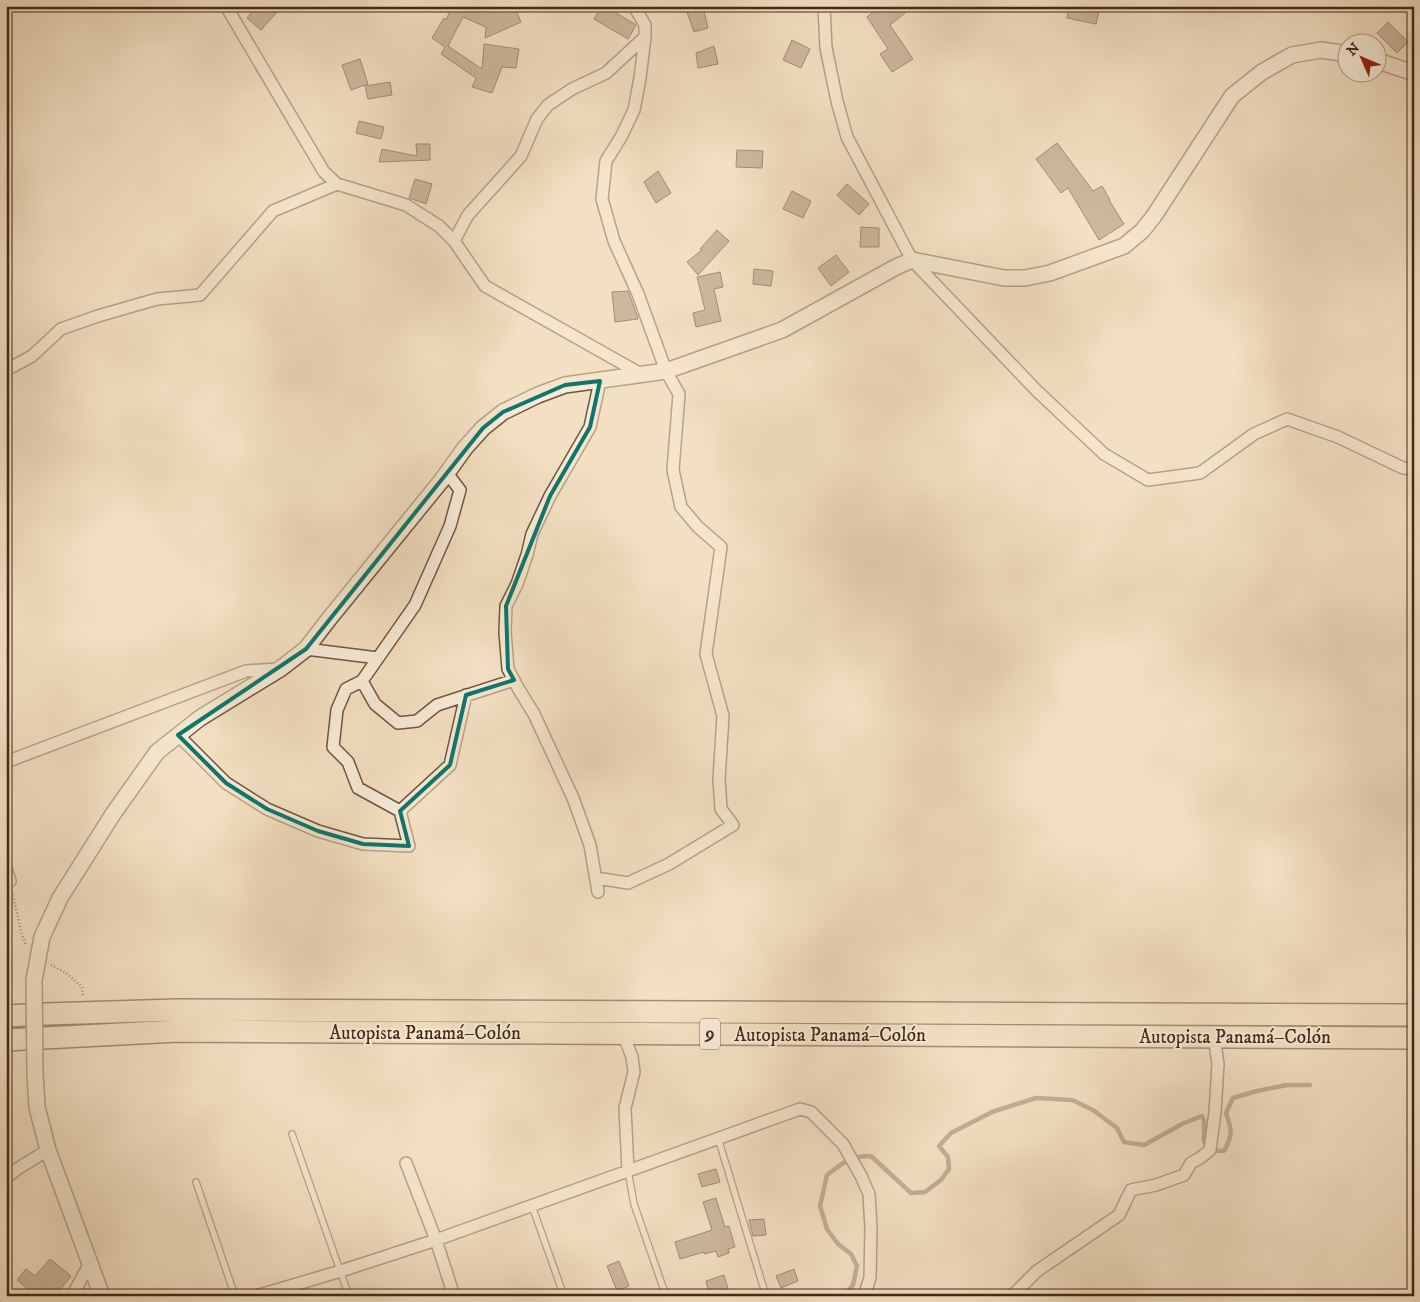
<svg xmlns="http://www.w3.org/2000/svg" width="1420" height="1302" font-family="'IM FELL DW Pica',serif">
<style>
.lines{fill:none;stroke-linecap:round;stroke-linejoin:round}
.stream{stroke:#8a715b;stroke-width:4.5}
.building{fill:#9f8870;stroke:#442818}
.service-casing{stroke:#705642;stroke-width:8}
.minor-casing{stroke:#705642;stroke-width:14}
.tertiary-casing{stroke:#705642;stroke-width:18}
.motorway-casing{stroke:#442818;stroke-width:24}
.path{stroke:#442818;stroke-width:2.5;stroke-dasharray:1 2.5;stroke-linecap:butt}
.service{stroke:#f7ebd7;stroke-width:5.5}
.minor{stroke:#f7ebd7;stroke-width:11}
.tertiary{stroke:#f7ebd7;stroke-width:15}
.motorway{stroke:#f3e0c2;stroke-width:21}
.tertiary-bridge-casing{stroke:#705642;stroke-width:18;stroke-linecap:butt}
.tertiary-bridge{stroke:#f7ebd7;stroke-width:15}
.marked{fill:none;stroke:#0f766e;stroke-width:4;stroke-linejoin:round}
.labels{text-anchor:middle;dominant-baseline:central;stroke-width:4;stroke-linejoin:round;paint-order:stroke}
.shield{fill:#f7ebd7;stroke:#7a6251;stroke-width:1}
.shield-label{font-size:18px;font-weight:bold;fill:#442818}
.street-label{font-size:19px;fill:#442818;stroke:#f7ebd7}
</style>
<rect width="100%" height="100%" fill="#f3e0c2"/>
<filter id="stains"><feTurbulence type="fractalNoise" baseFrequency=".004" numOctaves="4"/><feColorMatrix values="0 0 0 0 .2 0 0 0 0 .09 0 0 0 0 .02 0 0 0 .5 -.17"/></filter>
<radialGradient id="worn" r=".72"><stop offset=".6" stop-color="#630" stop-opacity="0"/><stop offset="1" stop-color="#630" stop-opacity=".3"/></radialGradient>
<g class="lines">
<path class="stream" d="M844,1296L853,1285L857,1266L851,1254L838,1244L827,1229L820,1206L827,1175C843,1163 849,1156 871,1156L911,1193L925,1192L941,1180L949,1169L948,1157L939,1146L951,1133L992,1112L1036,1098L1072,1100L1093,1110L1117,1128L1124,1142L1144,1145L1184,1123L1202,1116L1204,1121V1141L1210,1150L1224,1151C1233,1135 1232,1130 1226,1113L1233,1098L1257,1091L1287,1085H1310"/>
</g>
<path class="building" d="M243,6H269L276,13L261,30L247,18L251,13Z
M440,6H514L521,22L485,38L486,27L463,17L448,46L482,69L484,44L519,49L516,68L502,67L492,93L472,87L476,78L441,54L445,47L432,38L444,18L446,20L450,11Z
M602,6H605L636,25L628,39L594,19Z
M880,6H901L905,13L890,25L913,59L892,72L880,54L888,49L867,17Z
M1069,6H1100L1096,24L1067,18Z
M703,7L708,28L694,32L687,12Z
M1388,22L1408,42L1397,53L1377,33Z
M792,40L810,49L801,68L783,60Z
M714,46L718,64L698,68L696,53Z
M360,59L368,84L351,90L342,65Z
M390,82L392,95L368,99L365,86Z
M359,121L384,127L381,139L356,133Z
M1057,143L1093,191L1102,186L1110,200H1109L1124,224L1099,240L1068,188L1061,193L1036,159Z
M416,144H430V160L379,162L382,149L417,156Z
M737,150L763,151L762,168L736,167Z
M658,171L671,193L656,203L644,182Z
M415,179L432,184L426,204L409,198Z
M847,184L869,204L859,215L837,195Z
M792,191L811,201L803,218L783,209Z
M861,227L879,228V247H860Z
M717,230L729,241L698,275L687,262L702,250L700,249Z
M836,255L849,272L831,286L818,268Z
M754,269L773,271L771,286L753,284Z
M720,272L723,287L714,289L721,321L696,327L693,313L705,310L697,277Z
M628,291L637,315L638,319L615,322L612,292Z
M716,1169L720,1182L702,1187L698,1174Z
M716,1198L725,1227L729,1226L735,1247L728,1249L729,1253L718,1257L716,1251L704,1254V1252L680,1259L675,1242L712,1230L703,1202Z
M764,1219L766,1235L753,1236L749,1220Z
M50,1259L71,1276L55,1296H36L17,1280L26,1269L35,1276Z
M619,1261L629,1286L617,1291L607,1266Z
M794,1269L798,1281L781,1288L776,1276Z
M724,1275L730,1296H710L706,1281Z"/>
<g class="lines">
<g class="service-casing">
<path id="service" d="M292,1134L349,1296
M718,1138L766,1296
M628,1171L634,1204L666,1296
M196,1182L235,1296
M532,1206L564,1296"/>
</g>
<g class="minor-casing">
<path id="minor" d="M226,6L324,172L337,184L406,205L439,226L454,241L485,286L641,374
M824,6L826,48L837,101L847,137L912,260L1036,390L1104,454L1148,480L1200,473L1254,434L1287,419L1338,437L1403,468L1414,469
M454,241L468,215L521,156L537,119L548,105L572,89L606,73L645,37
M6,368H10L32,356L61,329L98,316L157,299L200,295L273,211L337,184
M447,473L460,490L450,526L415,605L362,681L375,704L398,723L417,721L437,705L514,680
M306,649L378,658
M178,735L226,783L267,809L318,831L363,844L409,846L400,811L358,788L348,762L333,747L337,710L346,689L362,681
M6,762L246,671L278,669
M400,811L450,765L466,695
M6,869L10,881
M596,878L628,883L669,864L733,825L721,809L719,779L723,716L706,654L721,547L698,527L681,507L673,470L679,394L666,371L638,294L614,241L602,199L606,161L621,137L634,110L640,78L645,37V25L634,6
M598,892L590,845L573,798L534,714L518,688L508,669L505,632L506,606L517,584L527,555L532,534L550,496L590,427L600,381
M623,1034L632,1057L634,1072L625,1108L628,1171
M406,1163L436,1240L454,1296
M6,1178L17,1169L48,1150
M72,1296L90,1263
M256,1296L341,1271L436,1240L800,1109L811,1112L843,1144L861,1176L869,1194L871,1228L870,1278L864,1296
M1012,1296L1037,1271L1119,1215L1131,1190L1156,1185L1184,1175L1191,1163L1200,1158L1210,1150L1215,1112L1218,1064L1214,1037"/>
</g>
<g class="tertiary-casing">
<path id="tertiary" d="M1378,61L1414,73
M34,980L42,937L60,898L113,814L157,752L200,718L280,669L306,649L329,619L442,480L465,448L483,428L503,412L538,395L565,385L666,371L782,330L896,267L912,260L1004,278H1025L1050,273L1124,246L1142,231L1154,216L1232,96L1262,72L1292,55L1321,50L1348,54
M35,1074L37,1107L48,1150L102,1296"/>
</g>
<g class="motorway-casing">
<path id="motorway" d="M6,1016L46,1014L177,1010L1414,1015
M6,1040L178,1031L1414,1038"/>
</g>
<path class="path" d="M12,892L22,935L26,945
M51,965L66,973L82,987L83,996"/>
<use href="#service" class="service"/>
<use href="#minor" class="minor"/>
<use href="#tertiary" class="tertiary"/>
<use href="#motorway" class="motorway"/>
<g class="tertiary-bridge-casing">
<path id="tertiary-bridge" d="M34,980L35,1074"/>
</g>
<use href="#tertiary-bridge" class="tertiary-bridge"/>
</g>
<path d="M0 0H1420V1302H0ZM600,381L590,427L550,496L506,606L508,669L514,680L466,695L450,765L400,811L409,846L363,844L318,831L267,809L226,783L178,735L306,649L483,428L503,412L565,385Z" fill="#f3e0c2" fill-opacity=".55" fill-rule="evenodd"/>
<path class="marked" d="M600,381L590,427L550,496L506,606L508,669L514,680L466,695L450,765L400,811L409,846L363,844L318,831L267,809L226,783L178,735L306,649L483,428L503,412L565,385Z"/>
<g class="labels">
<rect class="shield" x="700" y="1018.5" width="20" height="31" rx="4"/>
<g class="shield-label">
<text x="710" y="1034">9</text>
</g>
<g class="street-label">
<text x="425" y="1033">Autopista Panamá–Colón</text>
<text x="830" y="1035">Autopista Panamá–Colón</text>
<text x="1235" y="1037">Autopista Panamá–Colón</text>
</g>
</g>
<rect width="1420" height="1302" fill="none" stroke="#f3e0c2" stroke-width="25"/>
<rect x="8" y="8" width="1405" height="1287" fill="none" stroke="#442818" stroke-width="2.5"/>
<rect x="12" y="12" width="1395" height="1277" fill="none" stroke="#442818"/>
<g transform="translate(1362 58) rotate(315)"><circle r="24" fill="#f7ebd7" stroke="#af9d8b"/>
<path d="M0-4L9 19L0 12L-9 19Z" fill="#8f2418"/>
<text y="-8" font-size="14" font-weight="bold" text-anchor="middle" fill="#442818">N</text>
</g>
<rect width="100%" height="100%" filter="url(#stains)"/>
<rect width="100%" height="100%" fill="url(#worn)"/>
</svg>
